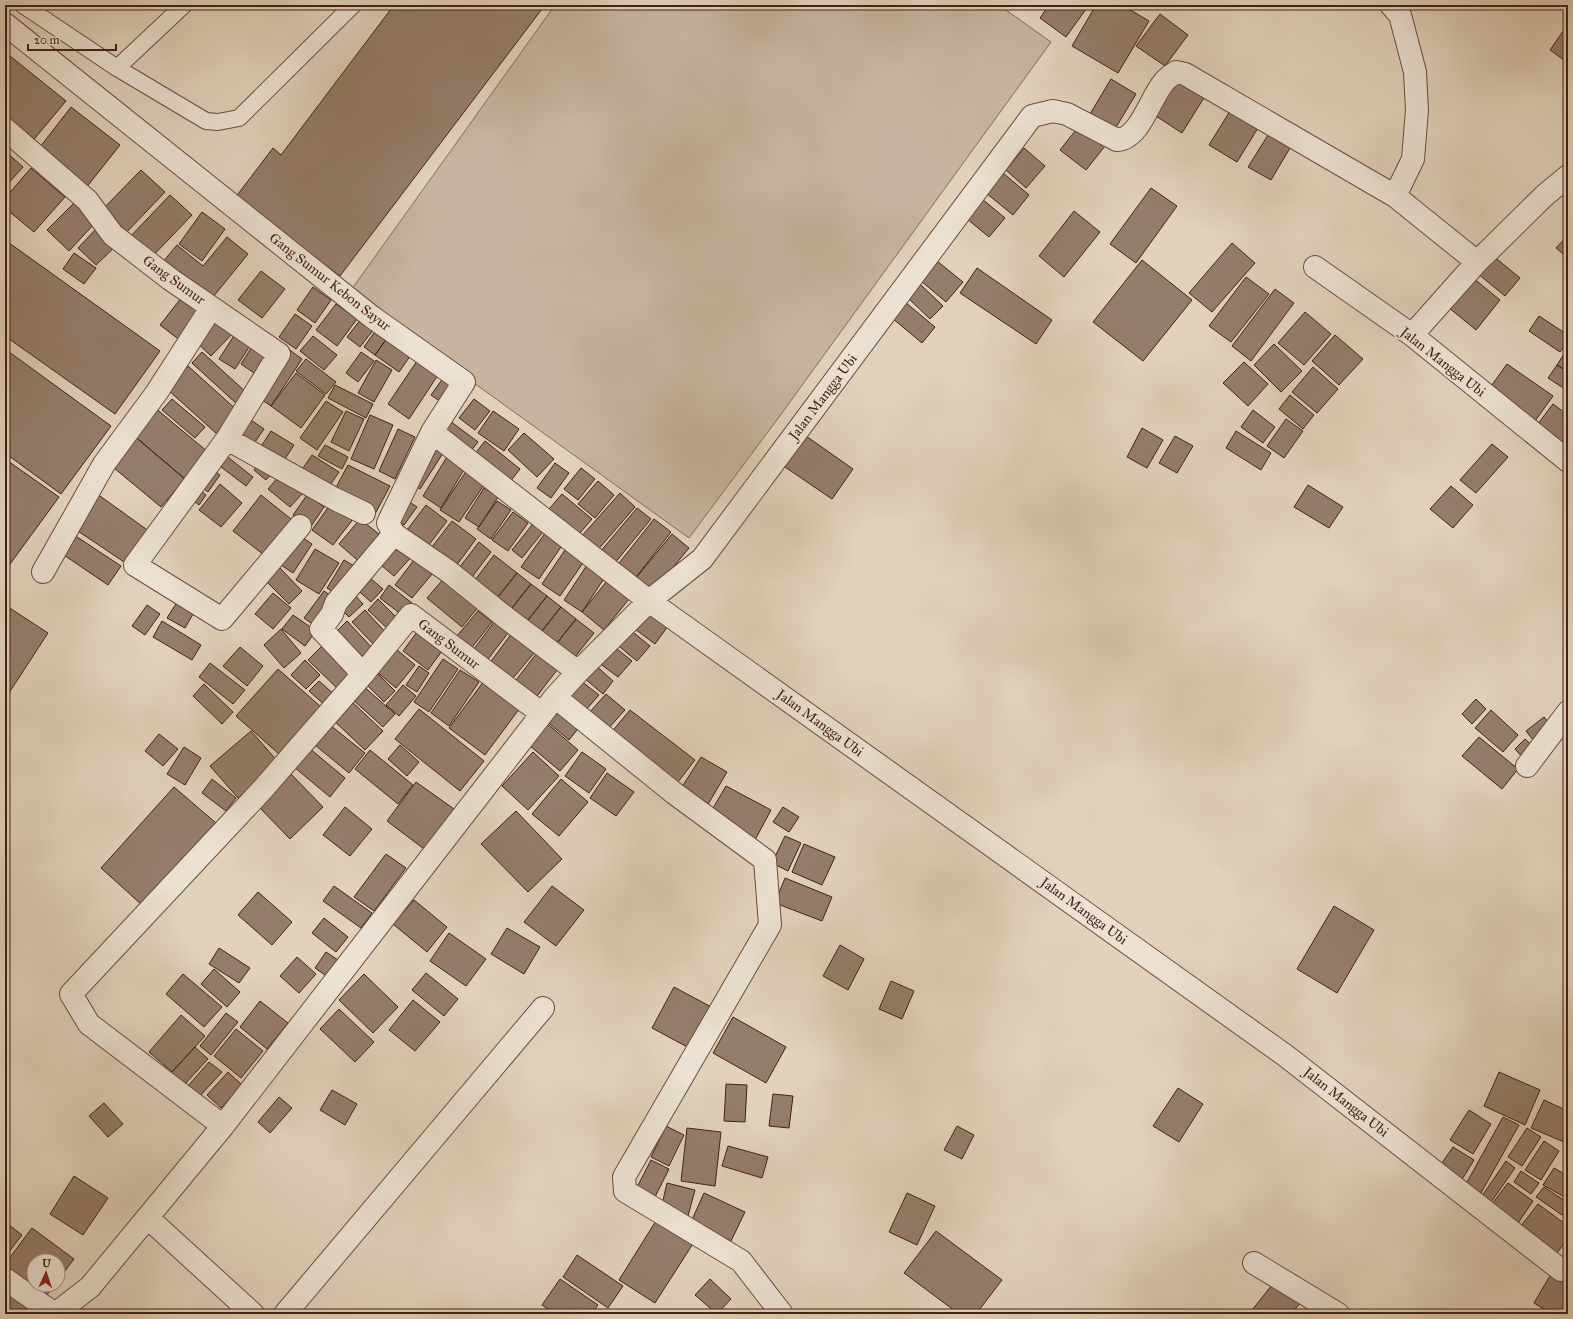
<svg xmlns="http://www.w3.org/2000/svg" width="1573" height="1319" font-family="'IM FELL Great Primer',serif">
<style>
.green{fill:#c7b4a0;stroke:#846a5b}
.building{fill:#957d6c;stroke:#422116}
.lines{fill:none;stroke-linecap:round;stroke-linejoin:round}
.service-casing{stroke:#6a4d40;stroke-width:18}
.minor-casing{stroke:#6a4d40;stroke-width:24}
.service{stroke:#ece2d3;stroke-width:16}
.minor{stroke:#ece2d3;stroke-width:22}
.labels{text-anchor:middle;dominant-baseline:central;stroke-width:4;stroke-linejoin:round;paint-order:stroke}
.street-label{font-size:14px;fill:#422116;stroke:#ece2d3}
</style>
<rect width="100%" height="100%" fill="#e2d2bc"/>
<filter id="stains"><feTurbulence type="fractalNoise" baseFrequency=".005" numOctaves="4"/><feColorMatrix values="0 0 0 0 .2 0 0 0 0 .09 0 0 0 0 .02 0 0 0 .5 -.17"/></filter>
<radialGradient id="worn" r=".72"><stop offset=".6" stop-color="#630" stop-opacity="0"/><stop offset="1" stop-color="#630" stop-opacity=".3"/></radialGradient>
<path class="green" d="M555,5H999L1051,42L779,417L689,538L349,293Z"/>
<path class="building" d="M394,5H545L340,276L235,198L273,148L281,155Z
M1049,5H1089L1066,37L1040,18Z
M1096,5H1122L1149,21L1118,73L1072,46Z
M1160,14L1188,35L1165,66L1136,46Z
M1568,24V63L1550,50Z
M5,52L66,101L30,144L5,124Z
M1178,74L1207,93L1182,133L1153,114Z
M1111,79L1136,94L1115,129L1090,114Z
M71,107L120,145L85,189L37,151Z
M1230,111L1258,128L1237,162L1209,145Z
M1079,126L1105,146L1086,170L1060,150Z
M1268,135L1290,148L1271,180L1248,167Z
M1024,148L1045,166L1026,188L1006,170Z
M5,151L23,167L6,186L5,185Z
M31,168L65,197L34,232L5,208V198Z
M141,170L165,192L124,235L100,212Z
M1003,173L1029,195L1013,215L986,193Z
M1151,188L1177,206L1136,263L1110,244Z
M170,195L192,215L148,261L127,240Z
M982,199L1005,218L989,237L966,218Z
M74,203L95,223L69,251L47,230Z
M1074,211L1100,232L1064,277L1039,256Z
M202,212L225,229L202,261L179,244Z
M99,226L118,244L96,265L78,248Z
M1568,235V258L1556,248Z
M227,237L248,254L209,302L162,263L177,245L203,266Z
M5,240L160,351L115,414L5,336Z
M1232,243L1255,263L1212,312L1189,293Z
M74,253L96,268L84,284L63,269Z
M1492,255L1520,278L1505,296L1477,273Z
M1142,260L1192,300L1143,361L1093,322Z
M937,261L963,282L946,302L921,281Z
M977,268L1052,320L1036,344L960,293Z
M261,271L285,289L262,318L238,300Z
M1246,277L1269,294L1231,342L1209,326Z
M1473,278L1500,300L1476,330L1448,307Z
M920,284L943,306L930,319L907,297Z
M313,287L331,300L315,323L297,310Z
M1275,289L1294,303L1251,361L1232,346Z
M182,297L203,313L181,341L160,325Z
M905,302L935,327L922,343L892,318Z
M336,304L357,319L337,346L316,330Z
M214,311L235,331L211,356L190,336Z
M1305,312L1331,334L1304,365L1278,343Z
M295,314L312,326L296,349L279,337Z
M1539,316L1568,335V340L1560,352L1529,331Z
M361,319L374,329L360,347L347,337Z
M376,330L387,338L375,355L364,347Z
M237,331L253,341L235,369L219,359Z
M1335,335L1363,359L1339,385L1312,361Z
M313,336L337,355L324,370L300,351Z
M387,338L411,355L399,372L375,355Z
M1274,344L1302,371L1281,392L1254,365Z
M253,345L270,356L257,375L241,364Z
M287,348L302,359L271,406L256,396Z
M1568,348V372L1557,365Z
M5,349L111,426L61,494L5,453Z
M202,352L248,394L238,405L192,363Z
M361,352L374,361L358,382L346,373Z
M306,359L336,382L326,394L296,371Z
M376,360L392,370L374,402L358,393Z
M417,361L438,375L409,419L388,404Z
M1244,362L1268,384L1248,406L1223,383Z
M1507,364L1553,396L1535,421L1489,389Z
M1557,365L1568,372V391L1548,378Z
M188,366L239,412L218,435L167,389Z
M1313,367L1338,389L1317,413L1292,392Z
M296,373L325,395L301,428L271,406Z
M446,374L456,381L441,402L431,395Z
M335,385L373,404L366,418L328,398Z
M1290,395L1314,415L1303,429L1279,409Z
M172,399L205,427L195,438L162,410Z
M474,399L490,411L475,430L459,418Z
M326,401L343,412L317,450L300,438Z
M1553,404L1568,415V448L1537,425Z
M154,407L208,452L185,479L132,434Z
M1253,410L1275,427L1263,443L1241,427Z
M346,411L364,419L349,451L331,442Z
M493,411L519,429L504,451L478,433Z
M370,415L393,425L374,469L351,459Z
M248,418L264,429L253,445L237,434Z
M446,418L478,442L469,453L437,429Z
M1286,419L1303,431L1284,458L1267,446Z
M1142,428L1163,440L1147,468L1127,457Z
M398,429L415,437L395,479L379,471Z
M271,431L294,445L283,462L260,448Z
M1236,431L1271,453L1261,470L1226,448Z
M524,433L554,459L537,477L508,450Z
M132,434L185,479L161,507L108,463Z
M806,436L853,469L832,499L785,467Z
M1175,436L1193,446L1177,473L1159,463Z
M485,441L520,469L505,488L470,460Z
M436,444L445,450L420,489L409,482Z
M1492,444L1508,457L1476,493L1460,480Z
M325,445L348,457L342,469L318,456Z
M450,452L468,463L441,508L423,496Z
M224,454L253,477L246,486L216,463Z
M312,455L339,472L330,485L303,468Z
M5,459L59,497L5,571Z
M261,460L274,471L266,480L254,470Z
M555,463L569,473L551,498L537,488Z
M348,465L390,486L375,514L333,493Z
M210,468L220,475L208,492L198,484Z
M581,468L595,479L578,500L564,489Z
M467,470L486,482L459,522L440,510Z
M280,475L302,494L290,507L268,489Z
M598,481L614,495L595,518L578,504Z
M220,484L242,503L221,527L199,510Z
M1308,485L1343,507L1329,528L1294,507Z
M1451,486L1473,505L1453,528L1430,509Z
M197,488L206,495L199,505L189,497Z
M484,488L498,497L479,527L465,518Z
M93,491L153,534L130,566L69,525Z
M620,493L635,507L596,552L580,538Z
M562,494L592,519L574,540L544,515Z
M261,495L296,523L268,558L233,531Z
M307,495L324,507L310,528L293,515Z
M405,499L417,507L404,525L392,517Z
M497,501L511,510L491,539L477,529Z
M332,502L354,518L333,545L312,530Z
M426,505L447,521L425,550L404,534Z
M637,508L651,519L614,564L600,552Z
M513,512L528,523L508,551L492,540Z
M360,519L384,538L363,565L339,544Z
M654,519L671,532L634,580L616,567Z
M536,520L546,528L522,558L512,550Z
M452,521L476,539L453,570L428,552Z
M548,529L565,541L539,579L521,567Z
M68,531L121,566L108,585L55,549Z
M297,534L312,544L293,573L278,563Z
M672,534L689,548L652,593L635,579Z
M394,539L413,555L394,576L375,560Z
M479,542L491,552L469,581L456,572Z
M567,547L585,560L560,596L542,584Z
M315,549L339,563L319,594L296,580Z
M494,555L517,573L494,602L472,584Z
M344,560L356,567L338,595L327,588Z
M414,560L432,574L412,598L395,585Z
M589,562L607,574L582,612L564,600Z
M277,565L302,591L289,604L263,578Z
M363,572L383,589L371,602L352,585Z
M517,573L531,584L508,613L494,602Z
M611,576L633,594L604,630L582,612Z
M445,577L479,606L462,627L427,598Z
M531,584L547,596L524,625L508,613Z
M389,585L412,603L402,615L380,598Z
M324,591L335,599L314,625L304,618Z
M351,591L363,604L349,617L337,605Z
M273,593L291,608L273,629L255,614Z
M547,596L561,607L538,636L524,625Z
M179,599L196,609L185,628L167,618Z
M378,599L401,622L391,632L368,610Z
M5,605L48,633L5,699Z
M147,605L160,614L145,635L132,626Z
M561,607L576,619L553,648L538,636Z
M644,609L668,626L655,644L631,626Z
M365,610L389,636L377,648L352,622Z
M478,611L492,622L466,655L451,643Z
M293,615L316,631L305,646L282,629Z
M576,619L594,633L571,662L553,648Z
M162,621L201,645L192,660L153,637Z
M347,621L376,652L360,668L331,637Z
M494,622L508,633L482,667L468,657Z
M420,628L445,647L428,670L403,651Z
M628,628L650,646L637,661L615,643Z
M281,629L301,653L284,668L264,645Z
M512,633L535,652L508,684L486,668Z
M327,641L358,672L340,691L308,660Z
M612,645L632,661L618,677L598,662Z
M240,647L263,666L247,686L223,666Z
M396,649L415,665L396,688L377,672Z
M536,654L557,670L531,704L510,688Z
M443,659L458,669L429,712L414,702Z
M305,660L320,675L306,689L291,675Z
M210,663L245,690L233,704L199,677Z
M594,664L613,681L603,694L583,677Z
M419,666L429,673L417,692L406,685Z
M278,669L321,707L279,754L236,716Z
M460,670L479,682L449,726L431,713Z
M375,671L395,691L384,702L365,683Z
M319,681L336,696L327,707L309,691Z
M484,681L520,708L485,755L449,728Z
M581,681L599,695L584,712L567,698Z
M204,684L233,712L222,724L193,696Z
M362,685L395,714L383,727L351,698Z
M403,685L416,696L399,716L386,705Z
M606,694L625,710L606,731L588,714Z
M349,699L383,731L365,750L331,718Z
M1476,699L1486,709L1472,724L1462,714Z
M557,704L581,725L569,740L544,719Z
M419,709L484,761L460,791L395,739Z
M630,710L695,760L674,787L609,735Z
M1491,710L1518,735L1503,752L1475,728Z
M1544,717L1554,729L1536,744L1526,731Z
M543,720L578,750L560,771L524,741Z
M325,721L365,753L349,773L309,740Z
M251,731L279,763L238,798L210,766Z
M159,734L178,749L163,766L145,751Z
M1479,737L1518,769L1502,789L1462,756Z
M1525,739L1535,748L1524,759L1515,749Z
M400,745L419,762L407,776L388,759Z
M184,747L201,758L185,785L167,774Z
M309,748L345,778L330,797L294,767Z
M370,750L413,785L398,804L355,769Z
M533,752L559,776L528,810L502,786Z
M582,752L606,769L589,793L565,776Z
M701,757L727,772L707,806L680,790Z
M607,773L634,792L616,816L590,798Z
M291,774L323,807L290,839L258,806Z
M212,779L236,798L226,811L202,793Z
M561,779L588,802L559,836L532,814Z
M416,782L454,809L424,849L387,821Z
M726,786L771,810L755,840L709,815Z
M174,787L216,823L142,905L101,868Z
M345,807L372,829L350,856L323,835Z
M783,807L799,817L789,832L773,822Z
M516,811L562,859L528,892L481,844Z
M785,836L801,843L788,871L772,863Z
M804,844L835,857L822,885L792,872Z
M386,854L406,868L374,911L354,897Z
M785,878L832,897L822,921L775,903Z
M334,886L372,913L361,928L323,901Z
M552,886L584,910L556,946L524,922Z
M258,892L292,922L272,945L238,915Z
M414,900L447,927L427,952L393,924Z
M1334,906L1374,930L1337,993L1297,969Z
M324,918L348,937L336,952L312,933Z
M507,928L540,947L524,974L491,954Z
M449,933L486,959L466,986L430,961Z
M840,945L864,959L848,990L823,976Z
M219,948L250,968L239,983L209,964Z
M326,952L338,960L328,977L315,968Z
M297,957L316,974L299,993L280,976Z
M214,969L240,992L227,1007L201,984Z
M426,973L458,999L444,1016L412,990Z
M183,974L222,1007L204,1027L166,994Z
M364,974L398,1007L373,1033L339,1000Z
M891,981L914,991L902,1019L879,1009Z
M674,987L715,1009L693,1050L652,1028Z
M413,1000L440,1022L415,1051L389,1030Z
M260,1001L288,1023L267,1049L240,1027Z
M339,1009L374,1042L355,1062L320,1029Z
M226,1013L238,1022L211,1055L200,1046Z
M181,1015L205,1036L172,1072L149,1052Z
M733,1017L786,1047L766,1083L713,1053Z
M236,1029L263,1051L241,1078L214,1056Z
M195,1047L208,1059L184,1085L171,1073Z
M209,1062L222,1072L199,1097L187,1087Z
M228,1072L242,1085L221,1108L207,1095Z
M1499,1072L1540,1090L1525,1125L1484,1106Z
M726,1084L747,1085L745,1122L724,1121Z
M1178,1088L1203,1104L1179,1142L1153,1126Z
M332,1090L357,1104L345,1125L320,1110Z
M773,1094L793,1096L789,1128L769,1126Z
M279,1097L292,1108L270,1133L258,1122Z
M1544,1100L1568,1111V1133L1564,1142L1531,1128Z
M104,1103L123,1124L108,1137L89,1116Z
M1469,1110L1491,1124L1473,1154L1450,1140Z
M1503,1117L1519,1125L1481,1193L1466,1184Z
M666,1126L684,1135L669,1166L651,1157Z
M957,1126L974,1135L962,1159L944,1150Z
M687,1128L721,1132L715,1186L681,1181Z
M1527,1128L1541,1137L1522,1166L1508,1157Z
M1544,1141L1559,1151L1541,1180L1525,1170Z
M728,1146L768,1157L762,1178L722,1166Z
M1453,1147L1474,1160L1461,1181L1439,1167Z
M651,1160L669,1169L653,1201L635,1191Z
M1506,1161L1515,1168L1491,1202L1482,1196Z
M1554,1168L1568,1176V1199L1543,1185Z
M1521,1171L1539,1183L1531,1194L1514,1182Z
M74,1176L108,1198L83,1235L50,1214Z
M667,1183L695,1190L688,1216L661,1209Z
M1508,1183L1533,1201L1518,1223L1492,1204Z
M1544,1187L1568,1203V1206L1562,1215L1536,1197Z
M704,1193L745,1212L731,1241L691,1222Z
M907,1193L935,1206L917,1245L889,1232Z
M1538,1204L1568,1226V1238L1557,1253L1521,1226Z
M659,1216L696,1239L655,1303L619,1280Z
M5,1222L22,1235L5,1257Z
M32,1228L74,1259L58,1280V1261H34V1285H54L44,1299L5,1270V1264Z
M936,1231L1002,1280L976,1314H959L904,1273Z
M577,1255L623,1286L608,1308L563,1277Z
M1551,1274L1568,1284V1314H1552L1534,1303Z
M560,1279L598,1305L591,1314H555L542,1305Z
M710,1279L731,1299L717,1314L695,1295Z
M1275,1281L1301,1302L1291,1314H1249Z
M6,1292L34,1314H5Z"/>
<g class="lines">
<g class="service-casing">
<path id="service" d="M23,5L117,68L184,5
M117,68L206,121L218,122L239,118L353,5"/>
</g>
<g class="minor-casing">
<path id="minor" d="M1391,5L1400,15L1415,72L1417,110L1413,159L1395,196
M5,24L372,317L464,382L432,432L649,601L1286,1056L1561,1270
M5,129L87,200L113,235L170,279L279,354L227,439L135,565L222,619L300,526
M1315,267L1412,335L1568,461
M1412,335L1477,262L1544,196L1568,176
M432,432L388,523L394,534L448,571L505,617L578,672
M227,439L335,499L364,513
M43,572L104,464L157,392L211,308
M363,674L321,629L332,614L336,603L394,534
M555,697L674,793L765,860L770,925L624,1177L625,1191L741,1261L782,1314
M1527,766L1568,712
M223,1126L89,1024L71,994L262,790L363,674L411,615L541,713
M148,1218L253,1314
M1254,1263L1338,1314
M5,1279L55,1314
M55,1314L90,1287L223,1126L555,697L578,672L649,601L702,559L1032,116L1053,111L1067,114L1117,140C1140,139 1150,98 1164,82C1167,78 1172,75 1176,72L1185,74L1395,196L1477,262
M285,1314L543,1008"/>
</g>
<use href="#service" class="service"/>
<use href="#minor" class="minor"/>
</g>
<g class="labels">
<g class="street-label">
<text transform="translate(174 280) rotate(36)">Gang Sumur</text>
<text transform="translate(330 282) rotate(38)">Gang Sumur Kebon Sayur</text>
<text transform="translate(1443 362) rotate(38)">Jalan Mangga Ubi</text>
<text transform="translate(823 397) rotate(-53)">Jalan Mangga Ubi</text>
<text transform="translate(449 644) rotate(37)">Gang Sumur</text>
<text transform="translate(820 723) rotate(36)">Jalan Mangga Ubi</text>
<text transform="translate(1084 911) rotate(36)">Jalan Mangga Ubi</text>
<text transform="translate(1346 1102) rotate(38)">Jalan Mangga Ubi</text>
</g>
</g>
<rect width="1573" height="1319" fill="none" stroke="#e2d2bc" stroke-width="20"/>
<rect x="6" y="6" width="1561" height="1307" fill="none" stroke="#422116" stroke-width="2"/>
<rect x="10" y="10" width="1553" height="1299" fill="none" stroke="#422116"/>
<g transform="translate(46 1273) rotate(3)"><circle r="19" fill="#ece2d3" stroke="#a89587"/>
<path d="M0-3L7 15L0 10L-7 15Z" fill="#8f2418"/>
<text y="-6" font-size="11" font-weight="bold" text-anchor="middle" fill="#422116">U</text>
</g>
<path d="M28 44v6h88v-6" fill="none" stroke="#422116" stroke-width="2"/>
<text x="34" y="44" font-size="12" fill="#422116" stroke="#ece2d3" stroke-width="3" paint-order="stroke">20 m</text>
<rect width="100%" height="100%" filter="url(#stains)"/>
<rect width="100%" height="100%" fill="url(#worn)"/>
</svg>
